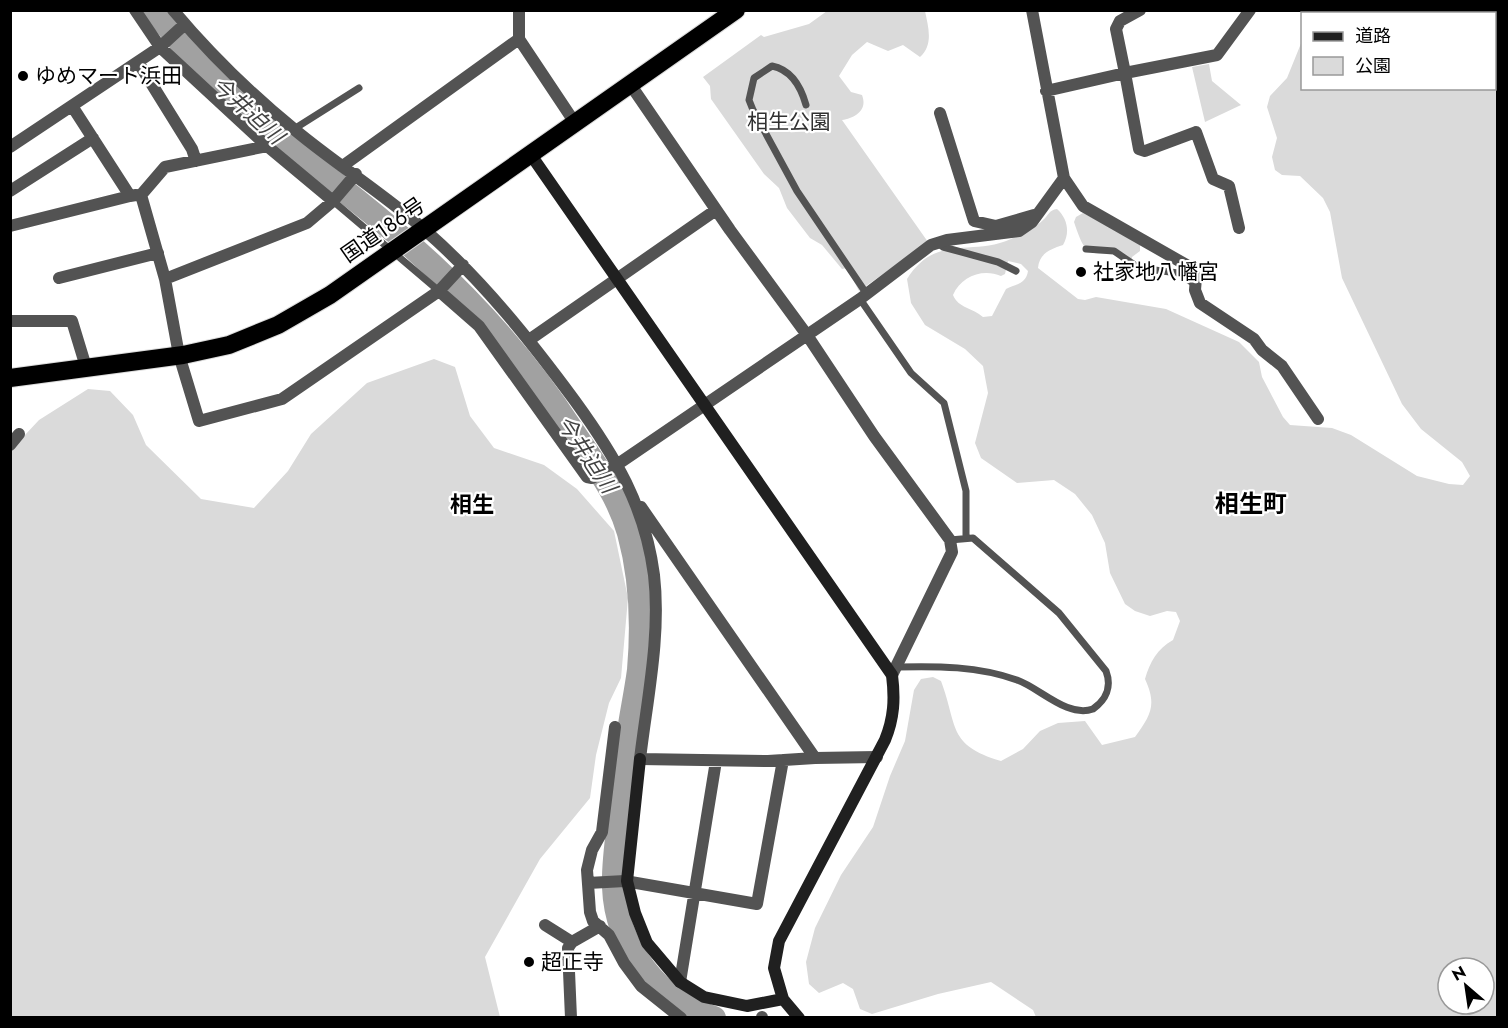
<svg xmlns="http://www.w3.org/2000/svg" width="1508" height="1028" font-family="Jost,'Noto Sans JP',sans-serif">
<style>
.green{fill:#dadada;fill-rule:evenodd}
.lines{fill:none;stroke-linecap:round;stroke-linejoin:round}
.river{stroke:#a1a1a1;stroke-width:24}
.highway-casing{stroke:#dbdbdb;stroke-width:20}
.lane{stroke:#535353;stroke-width:7}
.street{stroke:#535353;stroke-width:12}
.secondary{stroke:#202020;stroke-width:12}
.highway{stroke:#000;stroke-width:18}
.poi-dot{fill:#000;stroke:#fff;stroke-width:2}
.labels{text-anchor:middle;dominant-baseline:central;stroke-width:4.5;stroke-linejoin:round;paint-order:stroke}
.poi-label{font-size:21px;fill:#000;stroke:#fff;text-anchor:start}
.park-label{font-size:21px;fill:#313131;stroke:#fff}
.street-label{font-size:21px;fill:#000;stroke:#fff}
.water-label{font-size:22px;font-style:italic;fill:#424242;stroke:#fff}
.neighbourhood-label{font-size:22px;font-weight:bold;fill:#000;stroke:#fff}
.quarter-label{font-size:24px;font-weight:bold;fill:#000;stroke:#fff}
</style>
<rect width="100%" height="100%" fill="#fff"/>
<path class="green" d="M1326,10L1497,11V1017H1036L1033,1010L991,982L938,994L872,1014L860,1009L853,989L843,983L819,993L809,984L806,962L815,928L841,875L873,827L890,776L905,741L914,690L921,679L933,677L941,681C958,726 947,745 1001,761L1023,749L1040,731L1058,723L1085,721L1102,745L1135,737C1151,715 1157,705 1145,679C1150,662 1157,649 1173,640L1180,621L1176,612L1167,611L1150,616L1135,611L1125,604L1110,573L1105,543L1092,515L1075,494L1054,480L1017,483L981,458L975,443L988,393L983,366L965,349L925,325L911,303L907,279C936,233 971,257 1011,239C1022,233 1034,229 1043,220C1049,215 1049,210 1057,209C1068,219 1070,233 1063,245C1050,249 1039,254 1038,268L1078,299L1085,300L1096,297L1166,309L1239,342L1259,362L1262,377L1283,417L1290,425L1332,428L1351,435L1417,476L1449,484L1463,485L1470,476L1462,462L1421,429L1402,404L1342,278L1330,212L1323,198L1300,176L1282,175L1275,170L1272,157L1277,138L1267,107L1270,96L1287,78L1302,41V88H1494V14L1324,13ZM1008,261L1021,264L1028,271C1026,284 1016,284 1006,289L992,316L983,317C973,308 958,308 953,295C961,276 983,268 1001,276L1005,274ZM1448,968H1484V1004H1448Z
M827,11H925C928,26 934,45 920,57L903,45L888,51L867,42L852,55L839,76L851,92L862,95C868,110 855,118 842,120L928,242L859,291L847,268L842,269L822,245L810,238L787,208L779,188L764,174L711,99L710,86L703,77L761,35L764,37L809,24Z
M1209,64L1212,81L1241,105L1205,122L1192,67Z
M1083,213L1140,242V251L1132,257L1131,264L1124,265L1120,260V252C1086,256 1085,254 1074,222L1076,217Z
M434,359L455,367L470,416L494,448L544,465L577,489L614,531L628,598L621,678L609,703L596,755L590,798L540,859L485,957L500,1017H11L10,451L39,420L88,389L110,391L133,415L146,445L201,499L254,508L288,471L311,434L367,383Z"/>
<g class="lines">
<path class="river" d="M155,10C218,96 303,156 383,222C456,282 521,352 572,430C594,463 618,494 629,533C641,577 643,624 639,670C636,693 631,715 628,738C626,761 624,783 621,806C618,833 613,861 614,887C616,946 659,1002 714,1018"/>
<g class="highway-casing">
<path id="highway" d="M10,378L183,355L229,345L278,325L330,295L736,10"/>
</g>
<path class="lane" d="M806,105C801,87 792,70 772,66L754,78L749,100L753,110L797,191L866,293
M294,129L359,88
M333,201L439,291
M938,243L943,247L998,262L1016,271
M1086,249L1114,251L1139,268L1178,273L1196,285
M860,299L911,373L944,403L966,491V538
M897,667C937,666 978,666 1017,680C1040,688 1067,718 1093,709C1106,700 1112,687 1106,671L1059,613L973,538L950,540"/>
<path class="street" d="M135,10L160,47L267,146L333,201
M173,10C210,54 251,94 295,130C337,165 384,194 426,231C483,281 530,340 575,401C615,456 645,506 654,575C661,635 647,700 640,759L768,761L815,758
M519,10V39L575,123
M138,62L192,149L196,161
M630,84L730,230L807,335L874,436L950,540L952,552L892,675
M1046,91L1125,73L1116,29L1120,21L1140,10
M72,106L130,196L136,195
M940,113L974,221L996,226L1034,215
M267,146L165,167L141,195L165,279L179,355L199,421L282,399L439,291L463,265
M10,147L160,47L185,24
M344,165L519,39
M1064,178L1083,206L1190,267L1196,278L1195,290L1200,303L1254,339L1262,350L1282,366L1318,419
M10,191L93,138
M10,226L130,196
M1239,228L1229,186L1213,179L1196,132L1145,151L1139,149L1125,73L1217,55L1250,10
M59,278L158,253
M165,279L307,223L333,201L356,174
M439,291L479,326L587,477L592,478L618,464L860,299L931,245L947,240L1019,231L1032,222L1064,178L1032,10
M10,321H72L86,367
M529,340L716,210
M10,445L19,434
M641,507L815,758L877,757
M615,727L602,832L592,850L587,870L590,912L593,921L609,935L624,963L641,986L681,1018
M588,883L625,881L757,904L783,760
M545,925L572,942L568,948L571,1018
M572,942L600,926
M680,982L716,761
M762,1018V1017"/>
<path class="secondary" d="M531,155L892,675C895,699 894,718 885,740L779,941L774,968L783,999
M640,759L627,881L635,913L647,943L680,982L704,997L747,1006L783,999L799,1018"/>
<use href="#highway" class="highway"/>
</g>
<g class="poi-dot">
<circle cx="23" cy="76" r="6"/>
<circle cx="1081" cy="272" r="6"/>
<circle cx="529" cy="962" r="6"/>
</g>
<g class="labels">
<g class="poi-label">
<text x="35" y="76">ゆめマート浜田</text>
<text x="1093" y="272">社家地八幡宮</text>
<text x="541" y="962">超正寺</text>
</g>
<g class="park-label">
<text x="789" y="122">相生公園</text>
</g>
<g class="street-label">
<text transform="translate(383 230) rotate(-35)">国道186号</text>
</g>
<g class="water-label">
<text transform="translate(248 110) rotate(42)">今井迫川</text>
<text transform="translate(587 454) rotate(56)">今井迫川</text>
</g>
<g class="neighbourhood-label">
<text x="472" y="504">相生</text>
</g>
<g class="quarter-label">
<text x="1251" y="503">相生町</text>
</g>
</g>
<rect width="1508" height="1028" fill="none" stroke="#000000" stroke-width="24"/>
<rect x="1301" y="12" width="195" height="78" fill="#ffffff" stroke="#999999" stroke-width="1.5"/>
<rect x="1313" y="32" width="30" height="9" fill="#202020" stroke="#999999" stroke-width="1.5"/>
<text x="1355" y="42" font-size="18" fill="#000000">道路</text>
<rect x="1313" y="57" width="30" height="18" fill="#dadada" stroke="#999999" stroke-width="1.5"/>
<text x="1355" y="72" font-size="18" fill="#000000">公園</text>
<g transform="translate(1466 986) rotate(331)"><circle r="28" fill="#ffffff" stroke="#999999" stroke-width="1.5"/>
<path d="M0-4.5L10 22L0 15L-10 22Z" fill="#000000"/>
<text y="-9" font-size="16" font-weight="bold" text-anchor="middle" fill="#000000">N</text>
</g>
</svg>
